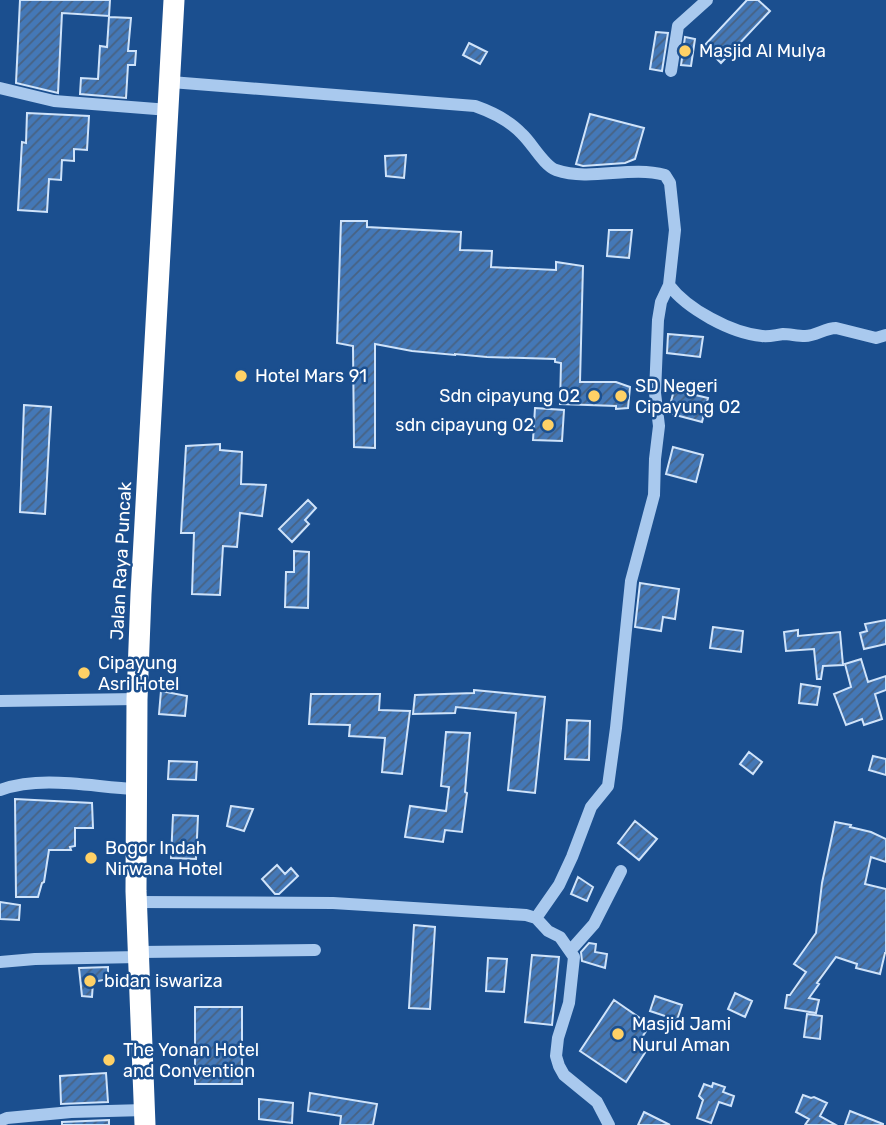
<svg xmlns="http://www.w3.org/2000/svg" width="886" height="1125" font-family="Rubik,sans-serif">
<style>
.building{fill:url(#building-hatch);stroke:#cfe3fa;stroke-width:2}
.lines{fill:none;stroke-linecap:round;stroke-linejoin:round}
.minor{stroke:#a9c9ee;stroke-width:12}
.highway{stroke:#fff;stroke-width:21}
.poi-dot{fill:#ffd166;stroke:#1b4f8f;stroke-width:2.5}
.labels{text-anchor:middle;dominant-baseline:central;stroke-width:5;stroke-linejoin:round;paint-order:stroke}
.poi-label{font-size:18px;fill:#fff;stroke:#1b4f8f;text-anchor:start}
.street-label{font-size:18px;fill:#fff;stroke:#1b4f8f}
</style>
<defs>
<pattern id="building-hatch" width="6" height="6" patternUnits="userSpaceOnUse" patternTransform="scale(1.75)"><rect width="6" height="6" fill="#4478b7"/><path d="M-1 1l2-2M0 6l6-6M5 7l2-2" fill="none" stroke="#486282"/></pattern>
</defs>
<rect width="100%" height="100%" fill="#1b4f8f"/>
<path class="building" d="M20,0H110L109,16L62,13L58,93L16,83Z
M747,0H758L770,11L721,63L704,46Z
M109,17L131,18L128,51H136L135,65H128L126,98L80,94L81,78L98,79L100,46L107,47Z
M656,32L668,33L662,71L650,69Z
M685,37L695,39L691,66L681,65Z
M469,43L487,52L480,64L463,55Z
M27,113L89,116L87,150L74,149V161L62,160L61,180L49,179L47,212L18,210L22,142L26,143Z
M590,114L644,128L635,159L625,163L583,166L576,164Z
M406,155L404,178L386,176L385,156Z
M341,221H367V227L461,232L460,250L492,251L491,267L556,270V262L583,266L580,382H616L630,387L628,408L616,409V406L560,404L561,363L555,362V359L487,357L455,354V355L412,351L375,344V448L354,447L353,346L337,343Z
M609,230H632L629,258L607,256Z
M668,334L703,337L700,357L667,353Z
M674,390L708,398L702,422L668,413Z
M24,405L51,407L45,514L20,512Z
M535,408L564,410L562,441L533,440Z
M220,444V450L242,452L241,484L266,485L262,516L240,513L237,547L223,546L220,595L192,594L194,533H181L186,446Z
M673,447L703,455L696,482L666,474Z
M308,500L316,508L305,520L309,524L292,542L279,529Z
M294,551L309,552L308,608L285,607L286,572H294Z
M640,583L679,589L675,619L663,617L661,631L635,627Z
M886,620V644L864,649L860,633L867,631L865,624Z
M713,627L743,631L741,652L710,648Z
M798,630V636L840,632L843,665L823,666L821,679H817L814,649L786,651L784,632Z
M861,659L868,682L886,676V690L875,694L882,719L864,725L862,719L846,725L834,694L851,687L845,664Z
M801,684L820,687L817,705L799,703Z
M474,690L545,697L535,793L508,790L516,713L456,707L455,713L413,714L415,695L474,693Z
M161,691L187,696L185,716L159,714Z
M311,694H380L379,710L410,711L402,774L382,772L385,738L349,736L350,725L309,724Z
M567,720L590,721L589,760L565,759Z
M446,732L470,733L465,792L467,793L462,832L445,830L443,842L405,837L410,806L446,811L449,787L441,786Z
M749,752L762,762L753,774L740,764Z
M873,756L886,759V775L869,770Z
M169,761L197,762L196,780L168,779Z
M15,799L92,803L93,828H75V846L70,847L71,850H49L44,882L42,883L38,897H16Z
M231,806L253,809L244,831L227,826Z
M173,815L198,816L196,859L171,858Z
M635,821L657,839L639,860L618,843Z
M835,822L851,825L850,827L871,832L886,839V862L871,857L865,884L886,889V953H885L880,974L856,968L857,964L836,957L817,983L819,984L809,998L819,1000L816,1013L785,1008L787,995H790L806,972L794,964L816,933L822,883Z
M277,865L285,874L291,868L298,876L279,894H275L262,879Z
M578,877L593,887L587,901L571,894Z
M0,902L20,905L19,920L0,919Z
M414,925L435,927L430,1009L409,1008Z
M589,943L596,944L595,952L607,954L605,968L582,961L581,952Z
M532,955L559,957L552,1025L525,1022Z
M488,958L507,959L504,992L486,991Z
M108,967V979L93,982L92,997L82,996L79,968Z
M735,993L752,1001L745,1017L728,1009Z
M655,996L682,1005L677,1020L650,1011Z
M614,1000L650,1025L639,1042L648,1048L626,1082L580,1051Z
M195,1007H242V1084H195Z
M807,1014L822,1016L820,1039L804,1037Z
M106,1073L108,1102L61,1104L60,1076Z
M713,1083L725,1087L723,1092L734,1096L731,1106L719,1102L711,1123L697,1118L703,1100L699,1096L704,1084L712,1087Z
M310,1093L377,1104L373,1125H340L341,1116L308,1111Z
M803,1095L811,1098L814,1097L827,1103L820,1116L836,1125H805L809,1119L796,1112Z
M259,1099L293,1103L292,1123L259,1119Z
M850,1111L883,1124V1125H845Z
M644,1112L670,1125H638Z
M109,1120V1125H62V1122Z"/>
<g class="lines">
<path class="minor" d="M671,71L678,26L707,0
M171,82L475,106C492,112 510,121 522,134C532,143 544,166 556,170C592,182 629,165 665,175L670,183L675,230L669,285C687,309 731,333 762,336C769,337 775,335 783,334C790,334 797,336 805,336C816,336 825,328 836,328L876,338L886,335
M0,88L54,101L169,110
M0,701L137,699
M0,790C43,775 91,787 136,789
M137,902L333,903L526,915L536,918L548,931L560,937L574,957L569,1003L558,1038L556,1056L559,1066L564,1075L597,1102L609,1125
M536,918L559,885L572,857L591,807L608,786L616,728L631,581L654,495L655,459L659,426L655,393L658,320L661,302L669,285
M570,951L594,924L621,871
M139,952L315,950
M0,962L35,959L139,957
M0,1121L7,1118L71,1112L145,1110"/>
<path class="highway" d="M145,1125L136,891L137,699L141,594L174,0"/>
</g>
<g class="poi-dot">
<circle cx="685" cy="51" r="7"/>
<circle cx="241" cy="376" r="7"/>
<circle cx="594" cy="396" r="7"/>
<circle cx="621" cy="396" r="7"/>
<circle cx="548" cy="425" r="7"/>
<circle cx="84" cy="673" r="7"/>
<circle cx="91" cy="858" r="7"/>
<circle cx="90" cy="981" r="7"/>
<circle cx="618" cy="1034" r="7"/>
<circle cx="109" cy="1060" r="7"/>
</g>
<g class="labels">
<g class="poi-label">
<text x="699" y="51">Masjid Al Mulya</text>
<text x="255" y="376">Hotel Mars 91</text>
<text x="635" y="386">SD Negeri<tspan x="635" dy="21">Cipayung 02</tspan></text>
<text x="580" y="396" text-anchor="end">Sdn cipayung 02</text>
<text x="534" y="425" text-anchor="end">sdn cipayung 02</text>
<text x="98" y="663">Cipayung<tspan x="98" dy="21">Asri Hotel</tspan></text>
<text x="105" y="848">Bogor Indah<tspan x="105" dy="21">Nirwana Hotel</tspan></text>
<text x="104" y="981">bidan iswariza</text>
<text x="632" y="1024">Masjid Jami<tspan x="632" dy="21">Nurul Aman</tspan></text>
<text x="123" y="1050">The Yonan Hotel<tspan x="123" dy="21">and Convention</tspan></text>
</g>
<g class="street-label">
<text transform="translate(121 561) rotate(-87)">Jalan Raya Puncak</text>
</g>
</g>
</svg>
